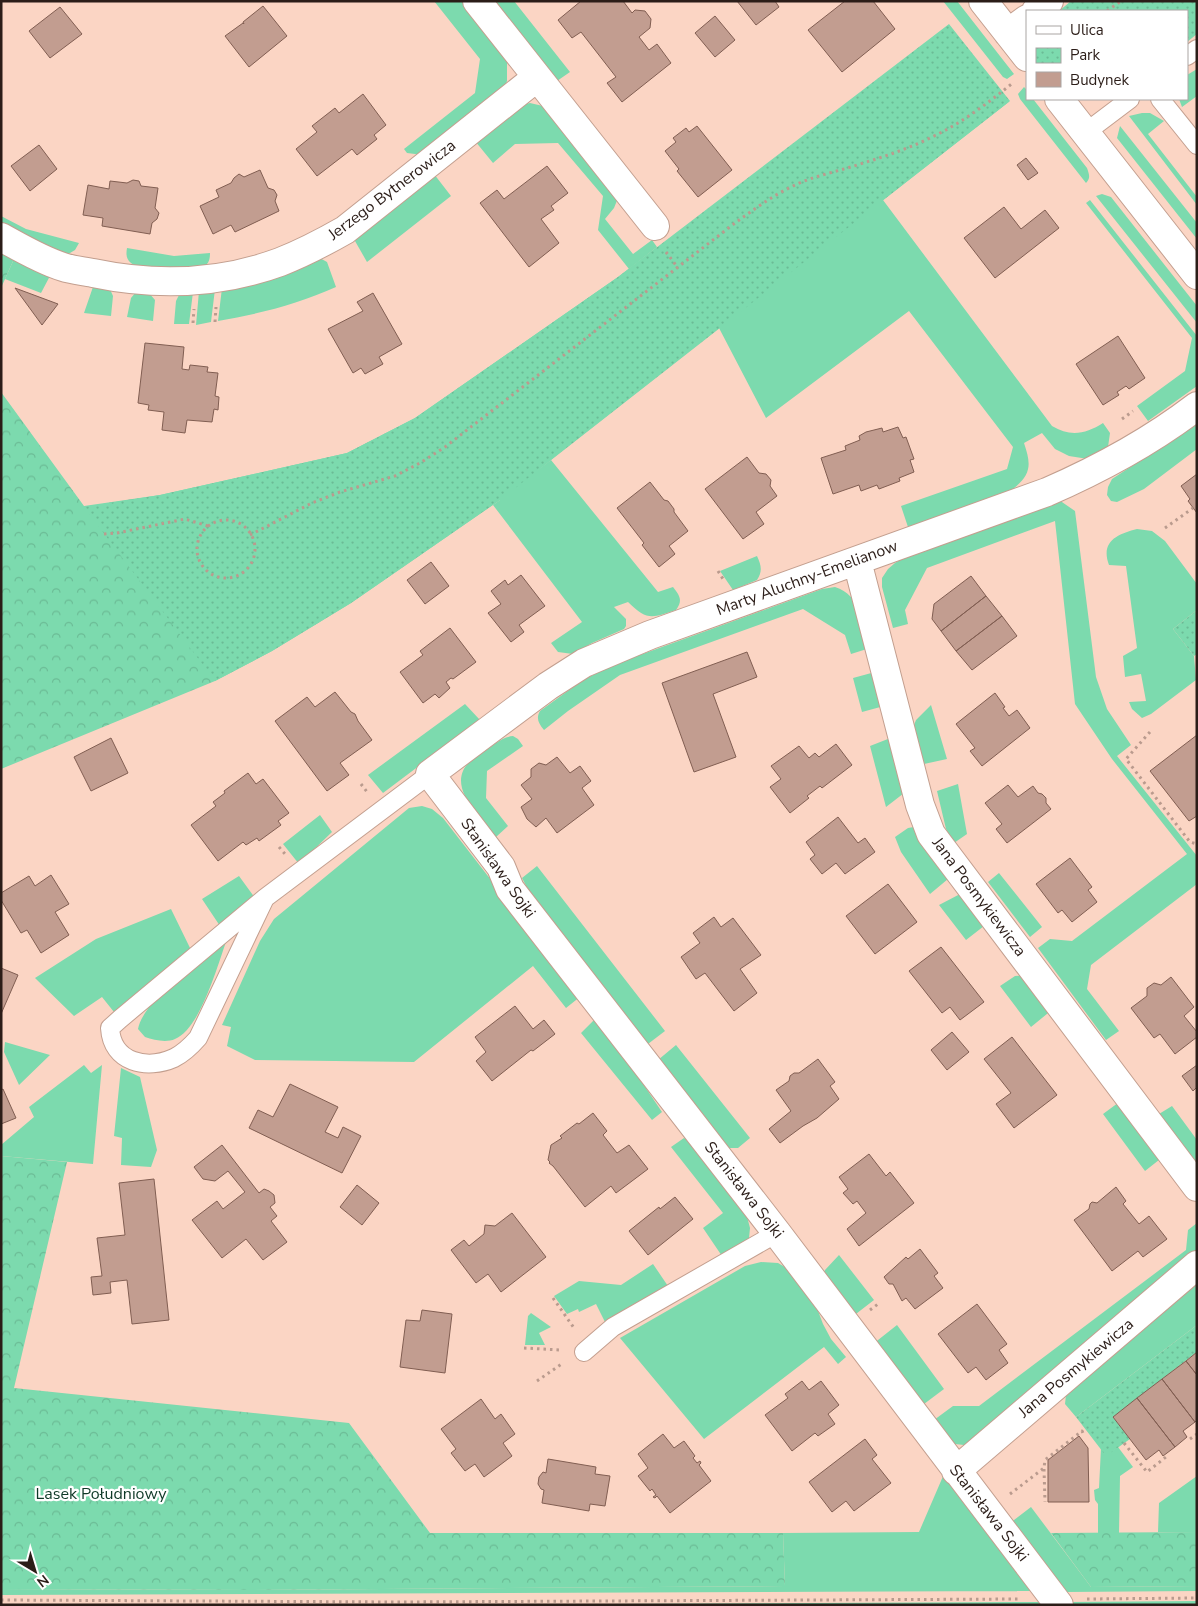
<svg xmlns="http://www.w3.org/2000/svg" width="1198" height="1606" font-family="'Nunito Sans',sans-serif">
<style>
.grass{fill:#7cdaae}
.forest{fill:url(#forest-crowns)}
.park{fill:url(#park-dots)}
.building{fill:#c29d90;stroke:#815e52}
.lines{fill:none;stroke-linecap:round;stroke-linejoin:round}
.lane-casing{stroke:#c39f8f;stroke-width:20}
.street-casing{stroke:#c39f8f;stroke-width:30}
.path{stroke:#ba9b8e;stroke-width:3;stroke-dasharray:2.5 4;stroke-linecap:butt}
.lane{stroke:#fff;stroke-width:18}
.street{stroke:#fff;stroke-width:28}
.labels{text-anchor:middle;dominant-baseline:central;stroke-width:4.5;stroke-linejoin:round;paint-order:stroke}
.street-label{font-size:16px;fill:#2b1d18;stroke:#fff}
.park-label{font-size:16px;fill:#0e3927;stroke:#fff}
</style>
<defs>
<pattern id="forest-crowns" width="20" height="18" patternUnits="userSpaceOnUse" patternTransform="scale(1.25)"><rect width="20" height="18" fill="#7cdaae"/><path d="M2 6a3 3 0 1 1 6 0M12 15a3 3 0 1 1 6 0" fill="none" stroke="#6bbb95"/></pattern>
<pattern id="park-dots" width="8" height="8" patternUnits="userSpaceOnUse" patternTransform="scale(1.25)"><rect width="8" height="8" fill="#7cdaae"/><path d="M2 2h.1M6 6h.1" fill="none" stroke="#6bbb95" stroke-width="1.8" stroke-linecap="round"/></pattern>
</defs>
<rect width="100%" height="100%" fill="#fbd5c4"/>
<path class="grass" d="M434,1H465L507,56V81L503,90L423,155L407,153L404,149L475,93L480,59Z
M493,1H514L570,72L557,81Z
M943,1H957L1014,74L1007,79L1003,77Z
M1197,69V96L1182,107L1179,99H1187V75Z
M1024,87L1027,90V99H1033L1087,168C1089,174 1091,178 1086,183L1020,99L1018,94Z
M1010,101L883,200L1052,426C1070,437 1086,434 1103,423L1110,433L1108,447L1088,459L1069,456L1055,449L1042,433L1024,443C1031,464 1032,474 1013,489L908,527L901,506L1007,469L1013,447L909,311L766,418L719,328L534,473L551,460L658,592L673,587C680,596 683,600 676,610C652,618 647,621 628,602L614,607L626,619V626L624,629L592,643L573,654L558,652L551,643L582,622L493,505L500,500L329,504Z
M530,103L547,107L618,198L614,208L605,219L633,254L652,240L657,247L629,269L598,230L603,196L558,143L515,144L493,163L475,141L522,105Z
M1142,113H1150L1164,121L1148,134L1197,197V205L1129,116Z
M1120,126L1197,223V239L1117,138Z
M434,174L451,196L367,262L355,241L356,235Z
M1102,194L1111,197L1197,306V323L1096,196Z
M1090,200L1197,336V386L1148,421L1137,406L1185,371L1192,338L1086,203Z
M1,216L26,229L79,243L75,250L65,256L1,226Z
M127,248L174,256L210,253C210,261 208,264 202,269C185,269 143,273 131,263C126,259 126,254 127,248Z
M318,257L327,262L336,287C298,304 259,314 218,321L222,288Z
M14,259L51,274L41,293L5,279Z
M94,284L109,287L113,296L111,316L84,313Z
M215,289L211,322L196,325L199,291Z
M136,292L149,293L155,300L153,321L127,317L131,298Z
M193,292L189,324H174L176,301L180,293Z
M1197,421V449L1144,489L1117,502L1111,501L1107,495L1108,487L1112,479L1155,451Z
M1059,500L1075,511L1096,677L1107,709L1131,745L1117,756L1197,856V884L1091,965L1087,989L1119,1031L1106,1040L1038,948L1050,939L1072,941L1187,854L1112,759L1075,704L1055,521L927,568L905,610L908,624L893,628L882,587V578L888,569L895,563L907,556L1015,518Z
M1137,529L1152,531L1165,541L1197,584V610L1173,629L1194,656L1196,680L1151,714L1142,718L1132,709L1129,702L1146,701L1141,674L1125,677L1123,656L1137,648L1126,566L1109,565C1100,541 1118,534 1137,529Z
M757,556C761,565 763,571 757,580L733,590L720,571Z
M835,587C861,595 863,624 870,648L851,654L845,635L803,609L620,675L568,711L544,730C538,723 536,718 540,711L583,680L615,664L822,589Z
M875,672L884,706L862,712L853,678Z
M465,704L480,720L383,793L368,775Z
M931,705L947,759L924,764L912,730L916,720Z
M513,736L518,739L523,746L487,771L486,798L508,826L496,837C483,821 453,793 463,771C466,763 476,757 483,752C493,746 501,737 513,736Z
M893,737L908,790L886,807L870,746Z
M958,784L967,834L954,843L946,829L937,791Z
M422,806L432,809L443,818L581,996L566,1008L533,966L414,1062L255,1060L227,1046L231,1027L222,1025L260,941L274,919L409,808Z
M320,815L332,832L299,864L283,844Z
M914,827L948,879L930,894L901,852L895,837L908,828Z
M537,866L665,1031L644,1047L542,916L522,878Z
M999,873L1042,927L1030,937L988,882Z
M239,876L255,898L220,926L202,899Z
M962,893L984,926L966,940L939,905Z
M171,909L191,950L114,1012L102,997L74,1016L35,978L96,939Z
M226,942C217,967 200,1029 175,1039C166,1043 154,1040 145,1037L138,1029C144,998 202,961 226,942Z
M1026,975L1053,1009L1031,1027L1000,986L1015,976Z
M600,1020L662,1112L652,1120L581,1033L593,1021Z
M5,1042L50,1055L19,1085L4,1052Z
M676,1045L750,1138L738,1148H721L658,1060Z
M84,1065L91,1073L102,1065L93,1164L1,1156V1145L34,1117L29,1107Z
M121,1068L140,1077L157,1150L151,1167L121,1165L122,1138L114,1136Z
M1122,1100L1164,1156L1145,1171L1103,1114Z
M1172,1106L1197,1140V1164L1159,1114Z
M684,1138L698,1146L745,1209L750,1228L749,1238L724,1259L703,1228L723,1213L671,1147Z
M1197,1223V1252L975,1438L964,1445L955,1444L941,1431L934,1420L953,1406H979L1186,1250L1188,1230Z
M839,1255L874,1300L852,1317L822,1276L825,1270Z
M761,1262L778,1263L790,1270L815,1303L823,1324L831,1339L846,1357L838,1364L824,1347L704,1439L620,1338L745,1266Z
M653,1264L670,1289L606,1324L596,1304L579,1312L578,1309L567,1314L554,1296L579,1281L621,1285Z
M1197,1282V1325L1076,1417L1065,1404L1066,1395Z
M531,1313L551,1327L539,1333L545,1345H525L528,1316Z
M897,1325L944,1389L920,1407L873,1344Z
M1118,1447L1133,1467L1120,1476L1119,1533H1098V1504L1095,1500L1094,1490L1099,1488L1101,1448L1106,1455Z
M944,1474L1034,1591L1,1595V1589L251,1590L785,1586L783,1533L919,1532Z
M1197,1476V1532H1158L1159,1503Z
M1031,1507L1091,1587L1197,1586V1591L1065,1592L1010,1523Z
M1197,1601V1605H1070L1067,1602Z
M1041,1602V1605H423Z"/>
<path class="forest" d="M657,247L500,500L351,603L272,651L215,681L1,769V392L84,506L160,495L347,453L415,418L618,277Z
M1,250L14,259L1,288Z
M1,1156L67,1162L14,1388L349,1423L430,1533H783L785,1586L251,1590L1,1589Z
M1197,1532V1586L1091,1587L1051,1533Z"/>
<path class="park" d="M1071,1H1197V34L1187,42V11H1059Z
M949,24L1010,101L500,500L351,603L272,651L215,681L84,507L160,495L347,453L415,418L618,277Z
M1197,610V654L1194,656L1173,629Z
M1197,1325V1352L1113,1417L1130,1439L1106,1456L1076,1417Z"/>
<path class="building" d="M581,1H623L632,13L635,10L645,11L651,19L650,28L639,37L649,50L657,44L671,63L622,102L607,83L616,77L581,32L572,38L558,20Z
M737,1H775L779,7L756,25Z
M845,1H873L895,29L842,72L808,30Z
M263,6L287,36L249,67L225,36L243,23L244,24L243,22Z
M60,7L82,34L50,58L29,31Z
M715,16L735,40L715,57L695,33Z
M363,94L386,125L374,135L377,139L357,155L352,149L317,176L296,149L317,132L312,126L335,108L339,113Z
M697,126L732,170L698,197L677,171L679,169L665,151L676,142L673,138L686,128L689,132Z
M39,145L57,169L30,191L11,166Z
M1026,158L1038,173L1028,180L1017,165Z
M547,166L568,193L551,206L554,210L541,219L559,243L529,267L480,203L497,190L504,199Z
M260,170L268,188L274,190L277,195L275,201L279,211L235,232L231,225L213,234L200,206L219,197L216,190L231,183L234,178L239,174L244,177Z
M133,180L139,181L141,186L158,188L155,208L159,213L157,219L152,223L150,234L102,226L103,218L83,215L88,185L109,189L110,181L127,183Z
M1004,207L1021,229L1045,210L1059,228L995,278L964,238Z
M15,288L58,304L42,325Z
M373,293L402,344L379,357L383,364L365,374L361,368L353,373L328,329L363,311L357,302Z
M1118,336L1145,378L1129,389L1126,386L1117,392L1119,395L1103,405L1076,364Z
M145,343L184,347L182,369L189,370L190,365L208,367L207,372L218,373L215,396L219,397L218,410L214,409L212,422L187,420L185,433L162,430L164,412L148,410L149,405L138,403Z
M898,427L903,438L906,437L914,459L910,460L914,472L899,478L900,481L879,489L877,485L861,491L859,485L833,494L821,458L846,450L845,446L860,440L859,436L866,432L882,428L883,432Z
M747,457L759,473L766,474L771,480L770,486L777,496L756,512L764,524L743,539L705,489Z
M1197,474V513L1188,501L1190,499L1181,486Z
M650,482L664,500L668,501L674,509V512L688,531L669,546L675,554L659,567L642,545L644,543L617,508Z
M431,562L449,586L425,604L407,580Z
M521,575L545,606L519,625L524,632L511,642L488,613L501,604L491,591L505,580L508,585Z
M971,576L986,596L941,631L932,619L934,604Z
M986,596L1002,616L956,651L941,631Z
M1002,616L1017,636L972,670L956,651Z
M450,628L476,662L453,679L451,678L446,682L450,688L439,698L435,694L423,703L400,672L423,655L420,651Z
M747,652L757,677L713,694L736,757L694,772L662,683Z
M335,692L351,712L355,714L358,721L372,740L340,763L349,775L327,791L275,721L307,697L315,707Z
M995,693L1005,707L1003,708L1009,716L1017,710L1030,728L982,766L970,751L975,748L956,724Z
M1197,735V816L1189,821L1150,771Z
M111,738L128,773L91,791L74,757Z
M836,744L852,765L822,788L820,786L807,796L809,798L790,813L770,787L781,779L771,766L799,746L809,758L815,753L819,757Z
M557,757L570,773L580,766L591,781L582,788L594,805L557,833L546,818L536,827L527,819L521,807L532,799L521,785L531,777V769L539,763L546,765Z
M248,773L256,784L263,779L289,813L278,821L281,825L259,841L257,838L246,845L243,842L218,861L191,825L216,806L213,802L225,793L224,791Z
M1008,785L1018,797L1033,786L1038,793L1042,794L1046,798V803L1051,809L1007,843L996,829L1002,824L985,803Z
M838,817L858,843L865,838L875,852L845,874L836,863L822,874L810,859L815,855L806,842Z
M1070,858L1092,887L1088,890L1097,902L1072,922L1062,910L1058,913L1036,884Z
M51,875L69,904L55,912L69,935L41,953L27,930L21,933L1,900V893L29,876L35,886Z
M888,884L917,922L875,954L846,916Z
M714,917L721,927L733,918L761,955L740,969L757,993L734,1011L705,973L696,979L681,957L700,943L693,933Z
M941,947L984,1002L960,1020L950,1007L942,1013L909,971Z
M1,968L18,975L1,1014Z
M1171,977L1194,1007L1184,1016L1197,1032V1037L1175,1054L1160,1034L1154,1038L1131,1008L1147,996V988L1154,983L1161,985Z
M515,1006L533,1029L544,1020L555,1034L533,1051L531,1050L492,1081L476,1061L486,1052L475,1037Z
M952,1032L969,1052L947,1070L931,1050Z
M1012,1037L1057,1095L1014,1128L996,1104L1011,1093L984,1059Z
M818,1059L835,1082L830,1086L839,1099L817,1118L803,1126L780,1143L769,1129L791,1111L776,1090L789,1081L790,1076L794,1073H799Z
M1197,1065V1087L1193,1091L1182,1076Z
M290,1084L338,1107L325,1132L338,1138L343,1127L361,1136L342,1173L249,1128L258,1110L273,1117Z
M3,1089L16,1118L1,1124V1090Z
M593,1113L607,1131L603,1135L617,1153L629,1145L648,1169L616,1193L611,1186L585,1207L553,1166L549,1163L550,1162L548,1160L551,1145L562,1138L560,1136L577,1123L579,1124Z
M222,1145L259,1193L264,1189L269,1191L274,1195L275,1203L270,1207L277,1216L271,1221L287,1242L263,1260L246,1239L222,1258L192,1220L217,1201L223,1209L245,1192L228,1171L215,1181L203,1179L194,1167Z
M869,1154L886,1176L890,1172L914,1203L859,1246L847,1229L866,1213L857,1201L853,1204L843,1193L848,1189L839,1177Z
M154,1179L169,1320L132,1324L127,1280L110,1282L111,1293L93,1295L91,1277L102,1276L97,1238L125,1235L119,1183Z
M357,1185L379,1203L362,1225L340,1207Z
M1116,1187L1126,1201L1123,1204L1139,1224L1149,1216L1167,1239L1143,1257L1138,1251L1112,1271L1074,1220L1089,1209L1090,1204L1092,1202L1097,1203Z
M675,1197L693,1219L648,1255L629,1231L659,1207L660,1209Z
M512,1213L546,1257L501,1292L488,1274L476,1283L451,1250L464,1240L469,1246L484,1234L485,1225L495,1226Z
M920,1249L938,1273L934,1276L943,1288L915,1309L906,1298L902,1301L893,1284H889L884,1277L906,1257L908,1259Z
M977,1304L1007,1344L999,1350L1008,1363L986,1380L976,1367L968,1373L938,1334Z
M422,1310L452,1314L445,1373L400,1367L406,1320L420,1321Z
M1197,1352V1375L1186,1361Z
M1186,1361L1197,1375V1420L1195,1422L1162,1379Z
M1162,1379L1195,1422L1183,1431L1187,1437L1175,1447L1137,1398Z
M802,1381L809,1390L821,1381L839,1405L828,1414L835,1424L818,1436L815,1433L792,1451L765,1415L788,1398L785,1394Z
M1137,1398L1175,1447L1163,1456L1159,1450L1146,1460L1113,1417Z
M481,1399L495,1419L501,1414L515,1434L503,1443L512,1456L484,1477L475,1464L465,1471L451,1453L456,1449L441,1429Z
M663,1434L674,1448L684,1441L695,1456L693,1458L697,1463L700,1461L701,1463L699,1465L711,1481L670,1513L657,1496L655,1498L653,1497L656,1495L652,1489L650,1491L638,1476L648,1468L638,1454Z
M1079,1436L1088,1448L1089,1502H1048V1460Z
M865,1439L877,1455L872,1459L891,1483L854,1511L846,1501L832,1512L809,1482Z
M548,1459L596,1467L595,1474L610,1476L605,1506L590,1504L589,1511L542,1503L544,1490L541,1489L538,1484L539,1477L543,1472L546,1473Z"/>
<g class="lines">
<g class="lane-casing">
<path id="lane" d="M1187,56L1197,49
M1160,99L1197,145
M1085,133L1130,99
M265,898L198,1038C191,1046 184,1053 174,1058C147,1070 112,1063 110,1028L120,1019L265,898L430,774
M584,1352L613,1327L777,1233"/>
</g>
<g class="street-casing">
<path id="street" d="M477,1L655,226
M983,1L1027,57
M1036,11L1049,1
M1008,33L1027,19
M1059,99L1197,275
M1,237C21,248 41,260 63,267C72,270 83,271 93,273C155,286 220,284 280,262C303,253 324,242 345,230L536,78
M857,561L920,805L931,834L1197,1187
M956,1471L1197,1265
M1059,1605L777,1233L510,889L501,867L430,774L548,686L584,663L650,635L1047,492C1100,469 1150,442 1197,406"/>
</g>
<path class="path" d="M1107,11L1121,1
M666,252L678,268
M215,322L216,307
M193,323L194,309
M1122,419L1133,411
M197 549a29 29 0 1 1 58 0a29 29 0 1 1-58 0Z
M1165,528L1193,508
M104,534L117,533L185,519L208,526
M250,535L312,503L340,492L395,476L420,463L445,447L735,223C753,210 772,196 793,186C813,176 836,172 857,165C883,157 908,149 932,137C962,123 988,103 1014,82
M718,571L723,579
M1150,732L1126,759L1190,842L1197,844
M361,784L367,792
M279,847L285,854
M553,1298L574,1328
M870,1310L878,1304
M524,1348L561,1350
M537,1381L563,1363
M1190,1439L1197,1434
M1124,1443L1147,1472L1166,1457
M1044,1469L1045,1502
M1010,1494L1044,1468L1045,1460L1082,1431L1083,1433
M1087,1599L1197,1598
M1,1600L397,1602L1018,1599"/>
<use href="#lane" class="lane"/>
<use href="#street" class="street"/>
</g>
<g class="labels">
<g class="street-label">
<text transform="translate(392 190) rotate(-37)">Jerzego Bytnerowicza</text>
<text transform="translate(807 578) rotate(-20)">Marty Aluchny-Emelianow</text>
<text transform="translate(498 868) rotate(55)">Stanisława Sojki</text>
<text transform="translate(979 897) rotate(53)">Jana Posmykiewicza</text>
<text transform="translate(744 1190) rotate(52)">Stanisława Sojki</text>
<text transform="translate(1076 1368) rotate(-40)">Jana Posmykiewicza</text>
<text transform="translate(989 1513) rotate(52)">Stanisława Sojki</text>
</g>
<g class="park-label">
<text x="101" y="1494">Lasek Południowy</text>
</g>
</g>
<rect width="1198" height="1606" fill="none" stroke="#2b1d18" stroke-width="5"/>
<rect x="1026" y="10" width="162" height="90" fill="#ffffff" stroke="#aaa5a3"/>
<rect x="1036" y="26" width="25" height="8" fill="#ffffff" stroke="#aaa5a3"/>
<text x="1070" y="35" font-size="15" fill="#2b1d18">Ulica</text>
<rect x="1036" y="48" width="25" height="15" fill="url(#park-dots)" stroke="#aaa5a3"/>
<text x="1070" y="60" font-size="15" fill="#2b1d18">Park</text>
<rect x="1036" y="72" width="25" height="15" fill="#c29d90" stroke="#aaa5a3"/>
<text x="1070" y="85" font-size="15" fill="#2b1d18">Budynek</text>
<g transform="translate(35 1571) rotate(142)" stroke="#ffffff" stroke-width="4" paint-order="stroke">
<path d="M0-4L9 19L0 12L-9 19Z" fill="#2b1d18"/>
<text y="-8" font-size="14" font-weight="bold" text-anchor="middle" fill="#2b1d18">N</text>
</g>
</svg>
